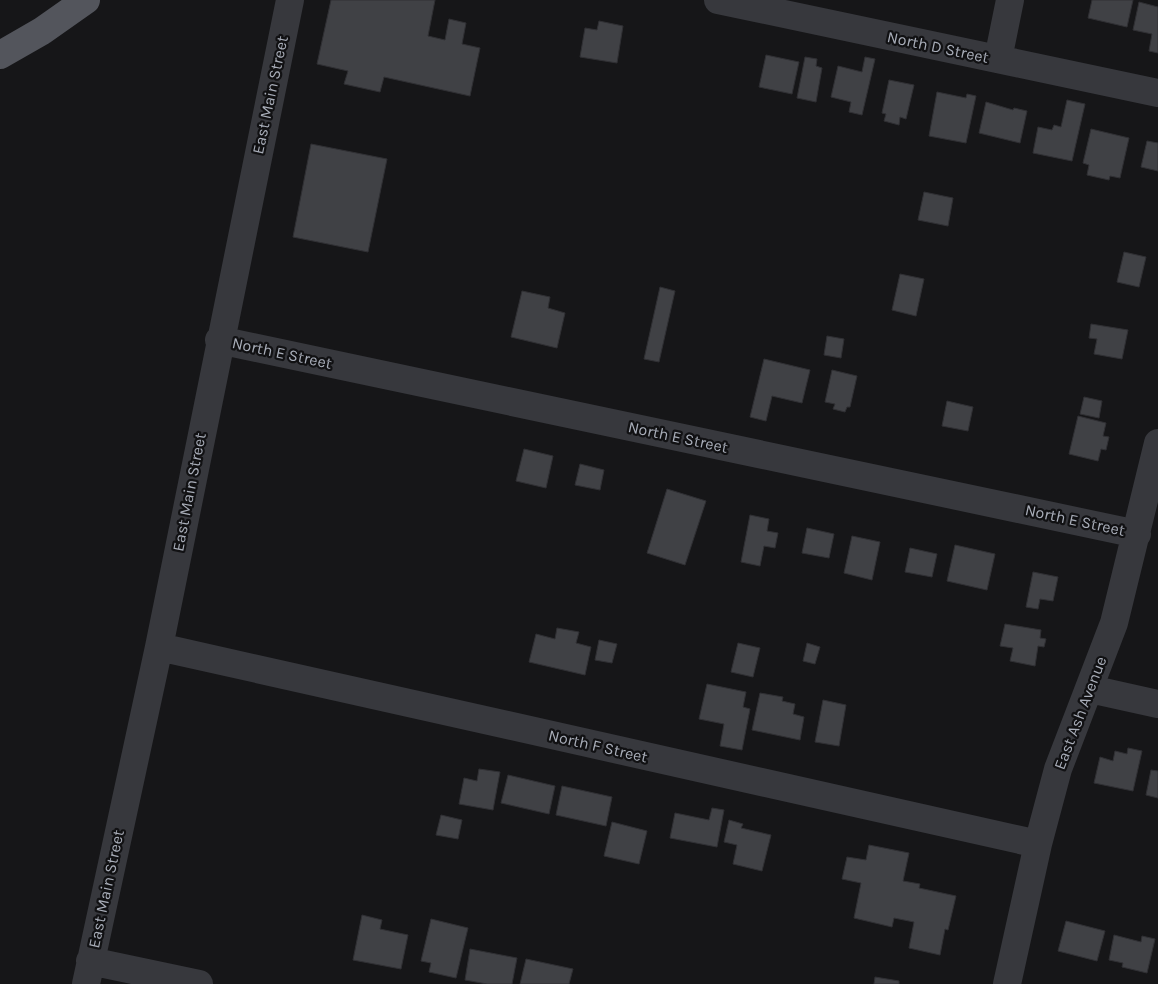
<svg xmlns="http://www.w3.org/2000/svg" width="1158" height="984" font-family="Karla,sans-serif">
<style>
.building{fill:#404145;stroke:#303034}
.lines{fill:none;stroke-linecap:round;stroke-linejoin:round}
.minor{stroke:#37383d;stroke-width:28}
.major{stroke:#53555c;stroke-width:28}
.labels{text-anchor:middle;dominant-baseline:central;stroke-width:4.5;stroke-linejoin:round;paint-order:stroke}
.street-label{font-size:16px;fill:#a8adb8;stroke:#111113}
</style>
<rect width="100%" height="100%" fill="#161618"/>
<path class="building" d="M331,0H435L428,36L445,40L449,19L466,23L462,44L480,48L470,96L384,77L380,92L344,84L348,71L317,64Z
M1092,0H1133L1127,27L1088,18Z
M1139,2L1158,7V53L1149,51L1152,34L1133,30Z
M599,21L623,26L617,63L580,57L585,28L597,30Z
M766,55L799,62L792,94L759,87Z
M805,57L817,59L816,66L822,68L816,102L797,98Z
M865,57L875,59L862,115L849,112L851,102L831,97L838,66L862,72Z
M889,80L914,85L906,119L900,117L899,125L884,121L886,114L882,113Z
M937,92L966,98L967,94L976,96L966,143L929,136Z
M1067,100L1085,104L1072,161L1033,153L1038,127L1052,130L1054,125L1061,127Z
M986,102L1013,110L1014,108L1027,111L1020,143L979,133Z
M1091,129L1129,138L1120,178L1110,176L1109,180L1087,175L1089,165L1083,163Z
M1147,141L1158,143V171L1141,167Z
M311,144L387,159L368,252L293,237Z
M924,192L953,198L948,226L918,220Z
M1124,252L1146,257L1139,287L1117,282Z
M900,274L924,279L916,316L892,310Z
M660,287L675,291L659,362L644,359Z
M522,291L550,297L548,308L565,313L557,348L511,337Z
M1091,324L1128,330L1122,359L1094,354L1097,339L1089,338Z
M827,336L844,339L841,358L824,355Z
M764,359L810,370L802,403L772,396L766,421L750,417Z
M832,370L857,376L850,407H847L845,412L833,409L835,404L825,402Z
M1084,397L1102,401L1099,418L1080,414Z
M947,401L973,407L968,431L942,426Z
M1078,416L1106,423L1103,436L1109,437L1106,450L1101,449L1098,461L1069,454Z
M524,449L553,456L546,488L516,481Z
M580,464L604,470L600,490L575,485Z
M667,489L706,501L685,565L647,553Z
M750,515L769,519L767,531L778,533L775,548L764,546L760,566L741,562Z
M807,528L834,534L829,558L802,553Z
M852,536L880,542L872,580L844,573Z
M955,545L995,554L987,590L947,581Z
M910,548L937,554L932,577L905,572Z
M1033,572L1058,577L1053,601L1040,599L1038,609L1026,607Z
M1005,624L1041,630L1040,638L1046,639L1044,647L1038,646L1035,666L1010,661L1013,648L1000,646Z
M557,628L579,632L576,643L591,647L585,675L529,662L536,634L555,639Z
M599,640L617,644L612,663L595,660Z
M738,643L760,648L753,677L731,672Z
M807,643L820,647L815,664L803,661Z
M707,684L746,692L743,707L750,709L742,750L720,746L724,724L699,719Z
M760,693L783,697L782,701L795,704L793,714L804,717L800,740L752,730Z
M823,700L846,705L839,746L815,742Z
M1128,748L1142,751L1133,791L1094,783L1100,757L1113,761L1115,751L1127,754Z
M479,769L500,772L493,810L459,804L464,778L477,781Z
M1151,770L1158,771V798L1146,795Z
M508,775L555,786L549,814L501,803Z
M562,786L612,797L606,826L556,815Z
M712,808L724,810L717,847L670,838L675,813L709,820Z
M441,815L462,820L458,839L436,835Z
M729,820L743,824L741,828L771,835L762,871L733,864L737,845L724,842Z
M612,822L647,831L639,864L604,856Z
M869,845L909,853L903,881L920,884L919,888L956,896L948,930L945,929L940,955L909,948L914,922L894,918L892,927L854,918L861,883L842,879L847,857L866,860Z
M362,915L382,920L380,929L408,935L401,969L353,960Z
M431,919L468,928L456,978L429,972L431,963L421,961Z
M1066,921L1105,931L1097,961L1058,951Z
M1114,935L1141,942L1142,936L1155,939L1147,973L1122,967L1123,963L1109,960Z
M470,949L517,958L512,984H487L465,980Z
M526,959L573,969L569,984H520Z
M875,977L899,981V984H874Z"/>
<g class="lines">
<path class="minor" d="M718,0L1158,93
M998,59L1010,0
M219,340L1137,534
M159,647L1038,844
M1090,689L1158,704
M90,961L199,984
M86,984L159,647L290,0
M1007,984L1038,844L1058,769L1114,623L1158,443"/>
<path class="major" d="M0,55L42,31L86,0"/>
</g>
<g class="labels">
<g class="street-label">
<text transform="translate(938 47) rotate(12)">North D Street</text>
<text transform="translate(270 95) rotate(-78)">East Main Street</text>
<text transform="translate(282 353) rotate(12)">North E Street</text>
<text transform="translate(678 437) rotate(12)">North E Street</text>
<text transform="translate(189 492) rotate(-79)">East Main Street</text>
<text transform="translate(1075 520) rotate(12)">North E Street</text>
<text transform="translate(1080 713) rotate(-69)">East Ash Avenue</text>
<text transform="translate(598 746) rotate(13)">North F Street</text>
<text transform="translate(106 889) rotate(-78)">East Main Street</text>
</g>
</g>
</svg>
